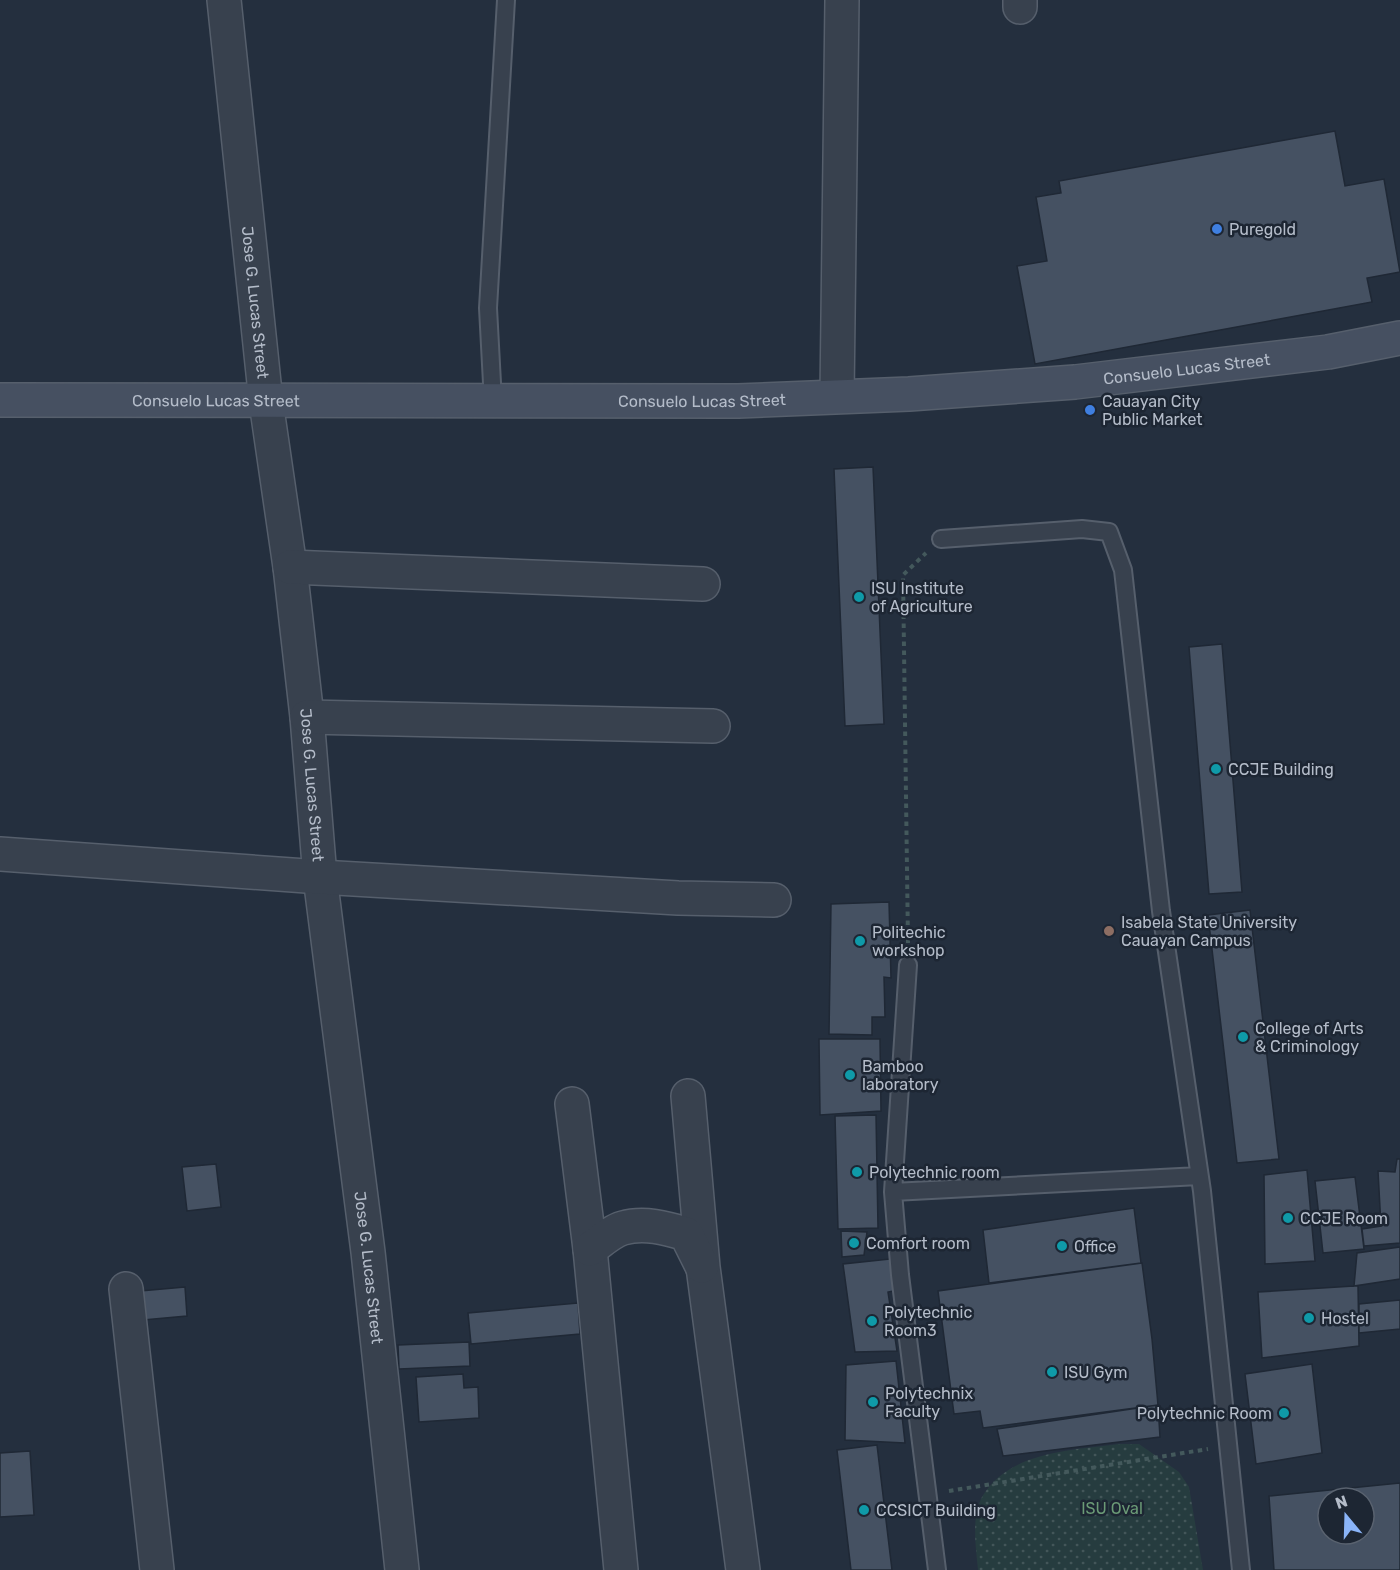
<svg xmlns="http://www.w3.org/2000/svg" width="1400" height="1570" font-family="Rubik,sans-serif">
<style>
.park{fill:url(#park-dots)}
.building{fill:#455162;stroke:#1f2835;stroke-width:1.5;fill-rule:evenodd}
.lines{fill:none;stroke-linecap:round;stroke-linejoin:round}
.lane-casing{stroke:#565f6c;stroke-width:20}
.street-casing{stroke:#565f6c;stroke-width:36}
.secondary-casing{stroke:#565f6c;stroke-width:36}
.path{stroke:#44595c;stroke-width:4;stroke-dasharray:4.5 4.5;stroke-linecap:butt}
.lane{stroke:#38414e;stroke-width:16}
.street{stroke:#38414e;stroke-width:33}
.secondary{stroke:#465061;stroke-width:33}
.shop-dot{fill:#3f7fe0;stroke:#1d2633;stroke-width:2}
.culture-dot{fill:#0f9aa8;stroke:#1d2633;stroke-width:2}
.education-dot{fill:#8d6e63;stroke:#1d2633;stroke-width:2}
.labels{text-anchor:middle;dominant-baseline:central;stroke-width:5;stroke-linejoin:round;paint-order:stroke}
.poi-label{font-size:16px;fill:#b4bcc9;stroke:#1d2633;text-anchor:start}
.street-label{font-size:16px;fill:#b4bcc9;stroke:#1d2633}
.park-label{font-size:16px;fill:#6b9a76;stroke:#1d2633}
</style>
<defs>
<pattern id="park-dots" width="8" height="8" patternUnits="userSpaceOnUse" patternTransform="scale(1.5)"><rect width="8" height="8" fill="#263c3f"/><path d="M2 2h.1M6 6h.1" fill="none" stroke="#435659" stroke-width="1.8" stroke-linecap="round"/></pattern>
</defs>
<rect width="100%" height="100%" fill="#242f3e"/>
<path class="park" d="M1119,1444H1139L1179,1472L1189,1487L1203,1570H978C976,1548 971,1517 982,1497C1008,1451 1074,1450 1119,1444Z"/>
<path class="building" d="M1335,131L1345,186L1384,179L1400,272L1367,278L1372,302L1035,364L1017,266L1047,261L1036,197L1061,193L1059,181Z
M873,467L884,724L845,726L834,469Z
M1222,644L1242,892L1209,894L1189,647Z
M889,902L891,978L884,977L885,1017H872V1035L829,1034L831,904Z
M1250,910L1279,1159L1237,1163L1208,915Z
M819,1039H880L881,1111L820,1115Z
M876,1115L878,1228L838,1229L835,1116Z
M1397,1159H1400V1243L1364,1246L1362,1229L1381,1226L1378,1171L1395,1172Z
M216,1164L221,1207L187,1211L182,1167Z
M1307,1170L1315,1261L1265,1264L1264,1175Z
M1355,1177L1364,1249L1323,1253L1315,1181Z
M1134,1208L1141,1263L989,1283L983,1230Z
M841,1231L867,1232L864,1255L842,1257Z
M1400,1247V1279L1354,1286L1357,1253Z
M890,1259L898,1290L888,1292L897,1351L855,1352L843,1264Z
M1142,1263L1152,1339L1158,1405L983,1428L980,1411L954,1414L938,1291Z
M1354,1286H1358L1359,1346L1262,1358L1258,1292Z
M185,1287L187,1316L143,1320L140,1291Z
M1400,1300V1329L1359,1333V1304Z
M578,1303L580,1334L471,1344L468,1313Z
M469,1342L470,1366L399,1369L398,1345Z
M896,1361L905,1443L845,1440L846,1365Z
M1312,1364L1322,1453L1256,1464L1245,1374Z
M463,1374L464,1388L478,1387L479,1418L419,1422L416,1377Z
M1158,1405L1160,1437L1003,1456L997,1429Z
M877,1445L892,1570H851L837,1450Z
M30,1451L34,1515L0,1517V1453Z
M1400,1483V1570H1274L1269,1496ZM1328,1498H1364V1534H1328Z"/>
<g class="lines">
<g class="lane-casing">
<path id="lane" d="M493,402L488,308L506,0
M941,539L1082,529L1109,532L1123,570L1161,911L1202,1191L1241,1570
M908,965L893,1192L900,1275L937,1570
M893,1192L1199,1176"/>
</g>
<g class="street-casing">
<g id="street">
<path id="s1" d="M224,0L266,402L290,567L307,717L320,877L368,1252L402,1570"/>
<path d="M1020,7V0"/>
<path d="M837,396L842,0"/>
<path d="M290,567L703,584"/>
<path d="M307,717L713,726"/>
<path d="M0,854L320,877L678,898L774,900"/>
<path d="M688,1096L703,1267L743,1570"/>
<path d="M572,1104L590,1249L621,1570"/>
<path d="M590,1249C600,1242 612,1231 623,1228C644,1222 666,1228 686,1234L702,1266"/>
<path d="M126,1289L157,1570"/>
</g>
</g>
<g class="secondary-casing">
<g id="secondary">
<path id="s2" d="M0,400L738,401L909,394L1075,382L1328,352L1400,338"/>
</g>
</g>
<path class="path" d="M908,943L903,575L926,553
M949,1491L1208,1449"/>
<use href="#lane" class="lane"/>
<use href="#street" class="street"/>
<use href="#secondary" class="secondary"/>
</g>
<g class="shop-dot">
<circle cx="1217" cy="229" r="6"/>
<circle cx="1090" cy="410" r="6"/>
</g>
<g class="culture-dot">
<circle cx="859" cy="597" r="6"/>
<circle cx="1216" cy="769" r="6"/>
<circle cx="860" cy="941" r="6"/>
<circle cx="1243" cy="1037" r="6"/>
<circle cx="850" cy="1075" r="6"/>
<circle cx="857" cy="1172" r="6"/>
<circle cx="1288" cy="1218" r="6"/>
<circle cx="854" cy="1243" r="6"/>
<circle cx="1062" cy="1246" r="6"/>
<circle cx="1309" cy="1318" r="6"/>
<circle cx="872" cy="1321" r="6"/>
<circle cx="1052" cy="1372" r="6"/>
<circle cx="873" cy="1402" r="6"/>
<circle cx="1284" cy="1413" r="6"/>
<circle cx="864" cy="1510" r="6"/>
</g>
<circle class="education-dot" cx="1109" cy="931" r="6"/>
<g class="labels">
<g class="poi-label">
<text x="1229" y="229">Puregold</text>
<text x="1102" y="401">Cauayan City<tspan x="1102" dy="18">Public Market</tspan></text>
<text x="871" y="588">ISU Institute<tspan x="871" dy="18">of Agriculture</tspan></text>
<text x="1228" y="769">CCJE Building</text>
<text x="1121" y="922">Isabela State University<tspan x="1121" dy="18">Cauayan Campus</tspan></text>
<text x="872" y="932">Politechic<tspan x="872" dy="18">workshop</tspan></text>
<text x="1255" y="1028">College of Arts<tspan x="1255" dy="18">&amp; Criminology</tspan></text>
<text x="862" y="1066">Bamboo<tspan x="862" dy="18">laboratory</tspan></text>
<text x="869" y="1172">Polytechnic room</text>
<text x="1300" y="1218">CCJE Room</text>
<text x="866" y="1243">Comfort room</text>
<text x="1074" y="1246">Office</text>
<text x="884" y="1312">Polytechnic<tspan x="884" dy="18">Room3</tspan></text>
<text x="1321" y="1318">Hostel</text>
<text x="1064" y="1372">ISU Gym</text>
<text x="885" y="1393">Polytechnix<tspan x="885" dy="18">Faculty</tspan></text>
<text x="1272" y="1413" text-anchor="end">Polytechnic Room</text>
<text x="876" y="1510">CCSICT Building</text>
</g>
<g class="street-label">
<text stroke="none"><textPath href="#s1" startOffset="304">Jose G. Lucas Street</textPath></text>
<text stroke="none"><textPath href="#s2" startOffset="1188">Consuelo Lucas Street</textPath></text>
<text stroke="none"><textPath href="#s2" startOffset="702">Consuelo Lucas Street</textPath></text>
<text stroke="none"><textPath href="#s2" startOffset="216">Consuelo Lucas Street</textPath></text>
<text stroke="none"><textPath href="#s1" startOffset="790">Jose G. Lucas Street</textPath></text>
<text stroke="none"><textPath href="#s1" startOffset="1276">Jose G. Lucas Street</textPath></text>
</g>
<g class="park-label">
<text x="1112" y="1508">ISU Oval</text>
</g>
</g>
<g transform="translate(1346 1516) rotate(341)"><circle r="28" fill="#1d2633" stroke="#59626f" stroke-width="1.5"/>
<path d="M0-4.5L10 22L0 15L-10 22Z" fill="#8ab4f8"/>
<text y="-9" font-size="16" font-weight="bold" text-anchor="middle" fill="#b4bcc9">N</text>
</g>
</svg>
